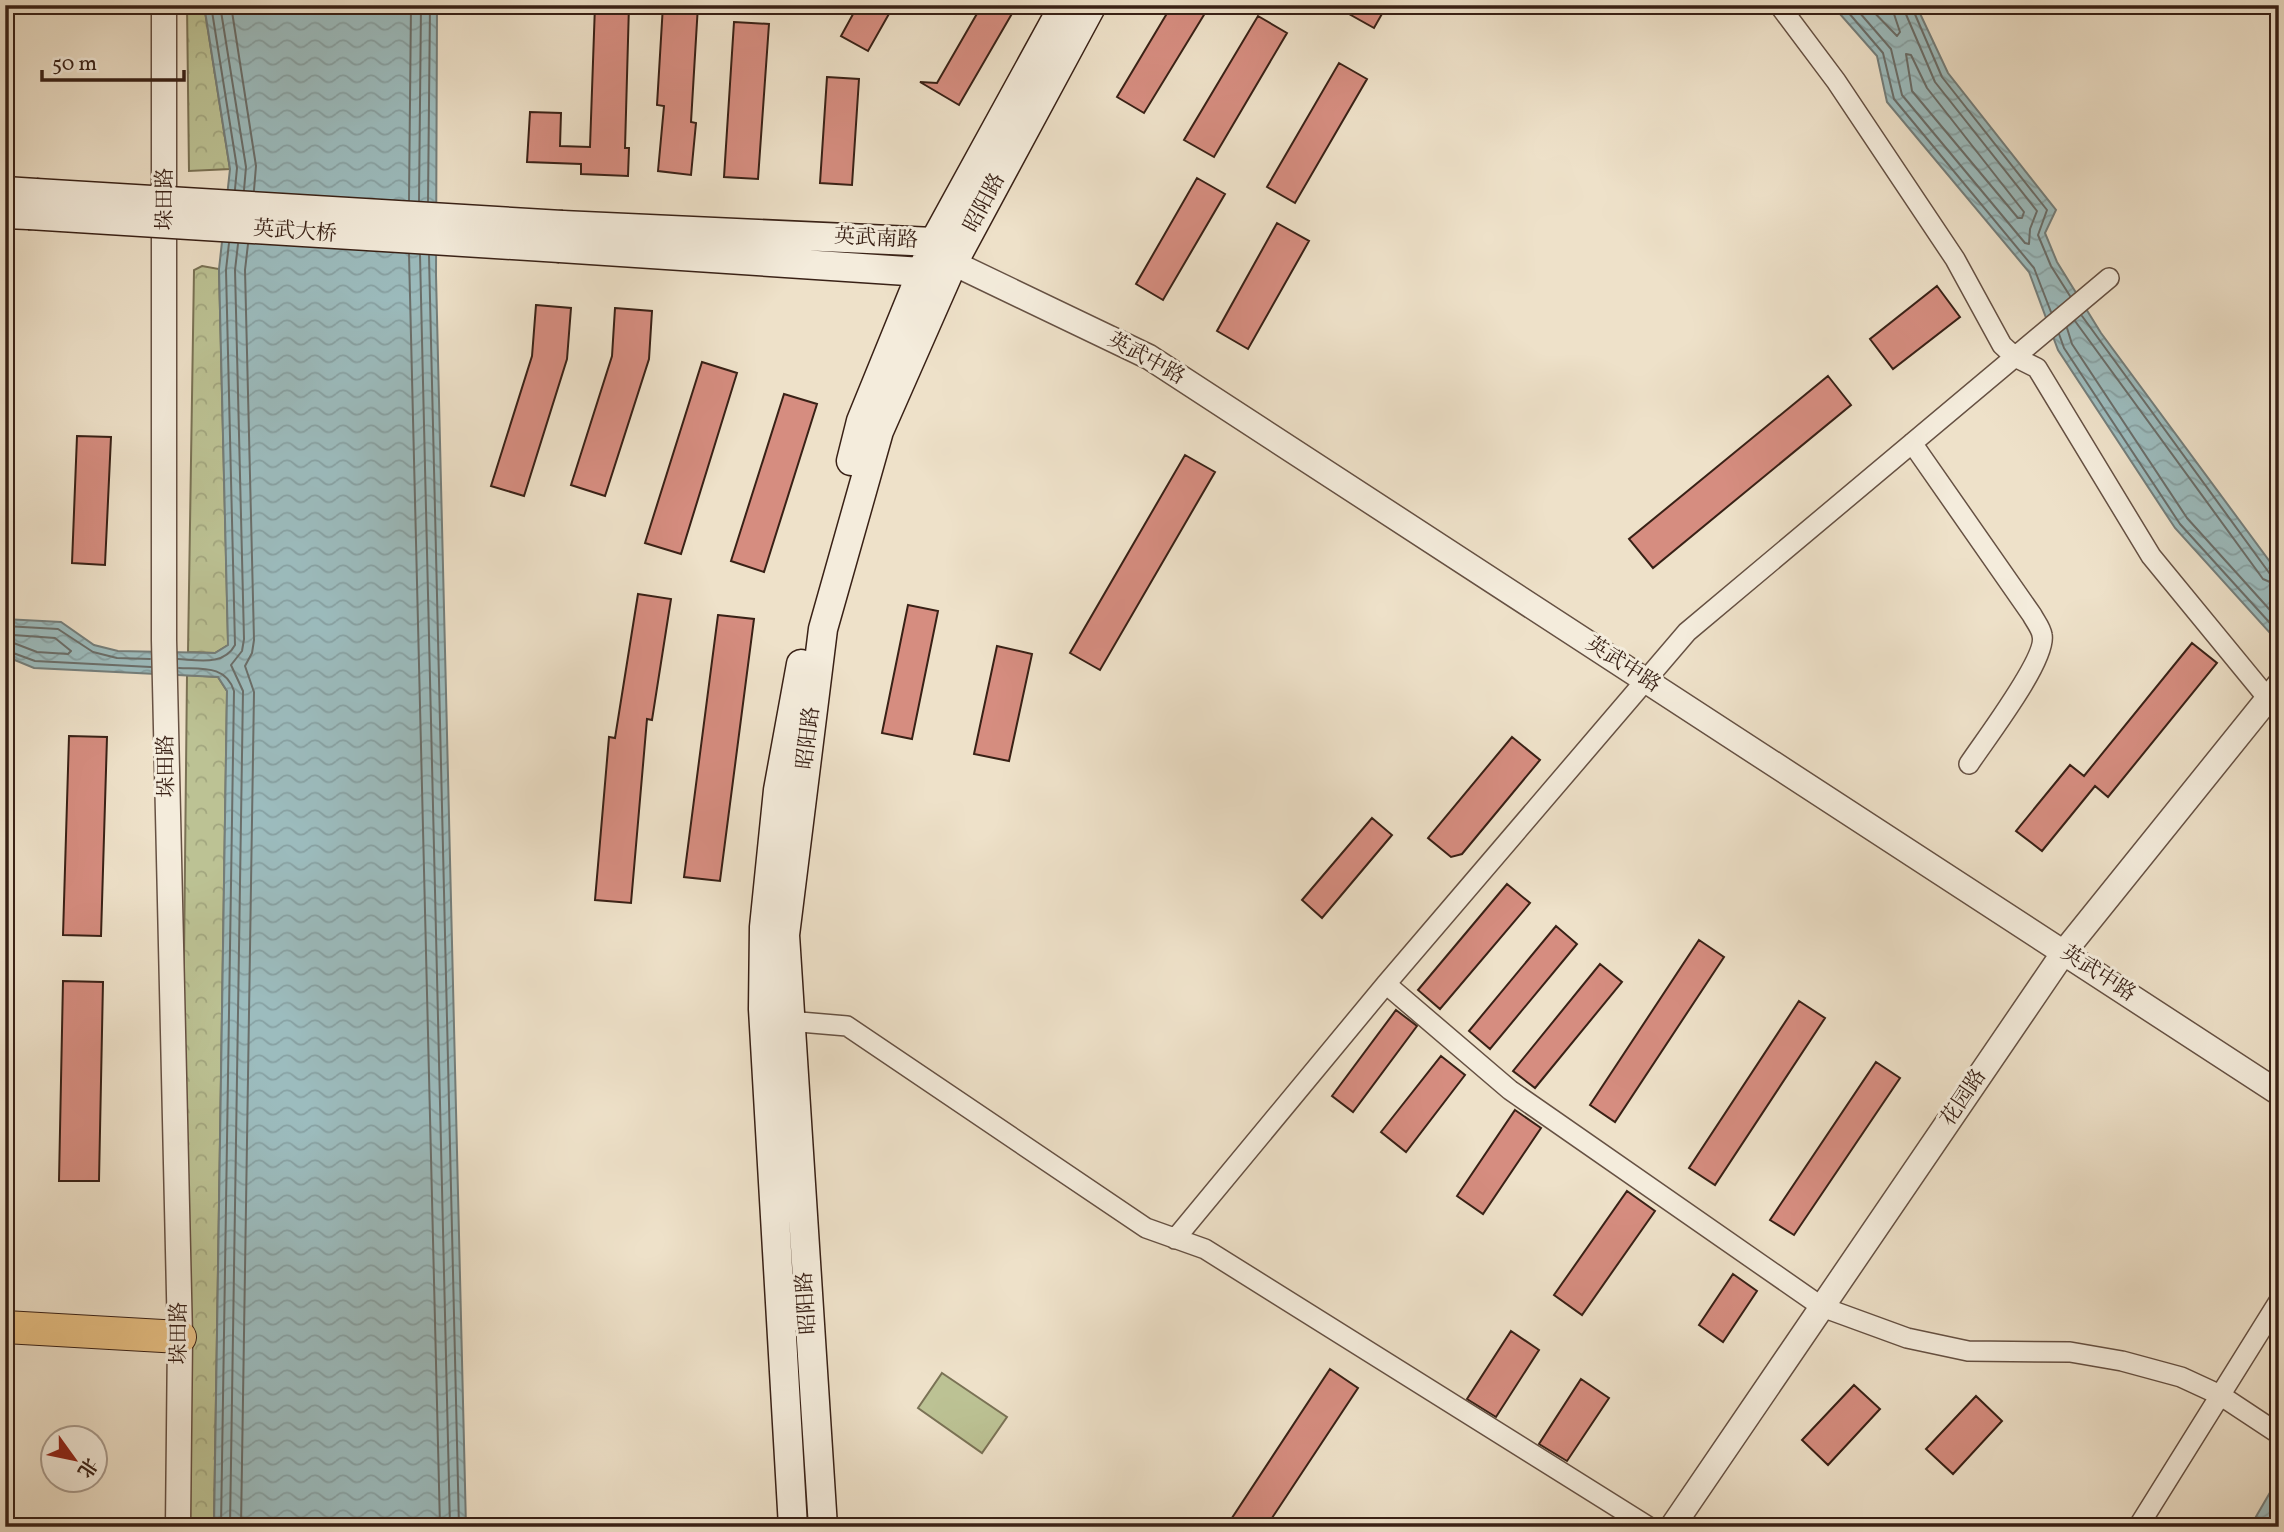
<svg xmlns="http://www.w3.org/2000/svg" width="2284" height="1532" font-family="Vollkorn,'Noto Serif SC',serif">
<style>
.grass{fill:#bcc294;stroke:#7a7255;stroke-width:2}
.forest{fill:url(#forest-crowns);stroke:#7a7255;stroke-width:2}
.water{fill:url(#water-waves);stroke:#747e7b;stroke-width:2}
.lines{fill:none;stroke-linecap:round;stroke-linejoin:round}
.shore{stroke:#6a6e6a;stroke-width:2}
.building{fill:#d68d80;stroke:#392116;stroke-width:2}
.minor-casing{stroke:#665143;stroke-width:22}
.tertiary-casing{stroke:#665143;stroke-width:27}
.secondary-casing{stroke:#392116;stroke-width:31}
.primary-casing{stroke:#392116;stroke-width:34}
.minor{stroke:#f4ecdc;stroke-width:19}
.tertiary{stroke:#f4ecdc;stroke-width:24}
.secondary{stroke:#f4ecdc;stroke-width:28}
.primary{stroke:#e7c084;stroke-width:32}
.secondary-bridge-casing{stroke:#392116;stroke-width:31;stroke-linecap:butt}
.secondary-bridge{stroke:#f4ecdc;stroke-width:28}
.labels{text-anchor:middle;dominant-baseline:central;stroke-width:6;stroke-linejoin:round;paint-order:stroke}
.street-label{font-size:21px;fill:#392116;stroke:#f4ecdc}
</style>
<defs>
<pattern id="forest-crowns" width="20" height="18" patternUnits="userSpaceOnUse" patternTransform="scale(1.75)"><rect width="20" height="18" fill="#bcc294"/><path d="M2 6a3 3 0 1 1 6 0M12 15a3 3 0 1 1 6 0" fill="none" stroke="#a2a67f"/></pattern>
<pattern id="water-waves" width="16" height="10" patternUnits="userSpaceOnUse" patternTransform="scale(1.75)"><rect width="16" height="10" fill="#9cbcbe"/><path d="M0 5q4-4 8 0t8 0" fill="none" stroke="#87a1a3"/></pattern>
</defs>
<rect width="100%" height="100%" fill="#eee1c9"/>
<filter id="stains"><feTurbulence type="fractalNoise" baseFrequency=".00286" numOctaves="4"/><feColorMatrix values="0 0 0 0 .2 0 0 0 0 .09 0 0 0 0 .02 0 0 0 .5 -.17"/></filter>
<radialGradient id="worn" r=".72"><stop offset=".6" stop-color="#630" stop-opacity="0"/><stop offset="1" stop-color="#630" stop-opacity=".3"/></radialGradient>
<path class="grass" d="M942,1373L1007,1417L982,1453L918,1408Z"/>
<path class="forest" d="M187,5H204L230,169L189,171Z
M202,266L219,269L228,639V645L215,653L188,652L194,270Z
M187,675L218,677L227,691L214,1524L178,1523Z"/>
<path class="water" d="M204,5H437L436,275L466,1527H214L227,691L218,677L34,668L5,656V619L61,622L94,645L118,651L215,653L228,645L219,269L230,169Z
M1832,5H1916L1948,73L2056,210L2045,233L2057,262L2101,333L2279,574V643L2175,528L2058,350L2029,272L1887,102L1877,56Z
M2279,1477V1527H2250Z"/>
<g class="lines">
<path class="shore" d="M211,5L237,168L235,189
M220,5L246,167L244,190
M231,5L256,166L254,190
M1842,5L1883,53L1894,99L2034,268L2051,312
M1853,5L1891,49L1902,95L2025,243L2029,244L2030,229L2037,211L1935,82L1902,5
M1867,5L1897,36L1900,32L1891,5
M1911,5L1942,77L2047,210L2038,235L2051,266L2070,296
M1906,54L1911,55L1927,88L2024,212L2022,218H2018L1912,91Z
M409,200L411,5
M419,201L421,5
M428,201L430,5
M409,254L440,1527
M420,255L450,1527
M429,256L459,1527
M2082,316L2270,574L2279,577
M2075,321L2263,579L2279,586
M2067,328L2072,344L2187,518L2279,620
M2059,334L2064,348L2180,524L2279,633
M5,626L58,629L93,652L117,658L150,659
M13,635L55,638L71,651L68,654L37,652L11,642Z
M5,650L35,661L151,667
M178,659C198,660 224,666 235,645L226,270L229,243
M179,668C202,669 226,665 234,691L221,1527
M230,1527L243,691L231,665L242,651L244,639L235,270L238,244
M241,1527L254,692L245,666L252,653L254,640L245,270L248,244"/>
</g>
<path class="building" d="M595,5H629L625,148H629L628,176L581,174V164L527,162L530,112L561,113L560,146L590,147Z
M663,5H698L691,122L696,123L691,175L658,171L664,106L657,105Z
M858,5H894L868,51L841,36Z
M982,5H1017L959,105L920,82L937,83Z
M1172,5H1210L1144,113L1117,97Z
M1333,5H1387L1374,28Z
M1258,16L1287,33L1214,157L1184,140Z
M734,22L769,24L758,179L724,177Z
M1339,63L1367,79L1295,203L1267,187Z
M827,77L859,79L852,185L820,183Z
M1197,178L1225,194L1163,300L1136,284Z
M1277,223L1309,241L1248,349L1217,331Z
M1937,286L1960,317L1893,369L1870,339Z
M536,305L571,308L567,359L524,496L491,486L532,356Z
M615,308L652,311L649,359L605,496L571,485L612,356Z
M702,362L737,373L681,554L645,543Z
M1828,376L1851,405L1653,568L1629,539Z
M784,394L817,404L764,572L731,561Z
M77,436L111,437L105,565L72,563Z
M1185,455L1215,472L1100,670L1070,653Z
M638,594L671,599L652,720L647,719L631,903L595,900L609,737L615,738Z
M908,605L938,611L912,739L882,733Z
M718,615L754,619L720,881L684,877Z
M2192,643L2217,663L2108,797L2095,786L2042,851L2016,831L2070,765L2084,776Z
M997,646L1032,654L1009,761L974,754Z
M69,736L107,737L101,936L63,935Z
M1512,737L1540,760L1462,854L1451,857L1428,838Z
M1372,818L1392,835L1322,918L1302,900Z
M1507,884L1530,903L1440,1009L1418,990Z
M1556,926L1577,944L1490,1049L1469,1031Z
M1699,940L1724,957L1615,1122L1590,1105Z
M1600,964L1622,982L1535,1088L1513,1071Z
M63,981L103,982L99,1181H59Z
M1799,1001L1825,1018L1715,1185L1689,1168Z
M1396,1010L1417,1026L1353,1112L1332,1096Z
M1441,1056L1465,1075L1406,1152L1381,1132Z
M1876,1062L1900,1078L1794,1235L1770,1220Z
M1515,1110L1541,1128L1483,1214L1457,1196Z
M1627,1191L1655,1211L1582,1315L1554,1295Z
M1733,1274L1757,1291L1723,1342L1699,1325Z
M1511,1331L1539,1350L1496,1417L1467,1399Z
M1330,1369L1358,1388L1266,1527H1226Z
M1581,1379L1609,1398L1567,1461L1539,1444Z
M1854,1385L1880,1409L1828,1465L1802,1440Z
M1976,1396L2002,1421L1953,1474L1926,1449Z"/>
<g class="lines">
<g class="minor-casing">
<path id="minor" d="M1779,5L1836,81L1955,259L2002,345L2015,357L2037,368L2151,556L2279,712
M1912,443L2032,615C2035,621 2041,628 2042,635C2048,658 1984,741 1969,764
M1386,984L1510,1090L1822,1307L1907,1338L1968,1351L2070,1352L2122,1361L2181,1377L2220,1395L2279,1434
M788,1021L847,1026L1146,1228L1205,1249L1649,1527
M1175,1239L1386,984L1687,632L2109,278
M2138,1527L2279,1301"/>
</g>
<g class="tertiary-casing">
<path id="tertiary" d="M164,5V640L180,1337L178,1527
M953,263L1149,357L2279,1093
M1672,1527L2064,952L2279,685"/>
</g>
<g class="secondary-casing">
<path id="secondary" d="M5,191L36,193
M5,214L29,215
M560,248L922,272L953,263L934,242L562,225
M851,461L861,421L934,242L1064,5
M793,1527L763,1009L764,927L778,790L801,664
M823,1527L785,935L823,629L879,431L953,263L1092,5"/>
</g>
<g class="primary-casing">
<path id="primary" d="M5,1327L180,1337"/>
</g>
<use href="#minor" class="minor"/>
<use href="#tertiary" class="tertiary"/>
<use href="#secondary" class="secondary"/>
<use href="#primary" class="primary"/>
<g class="secondary-bridge-casing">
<path id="secondary-bridge" d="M36,193L562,225
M29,215L560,248"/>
</g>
<use href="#secondary-bridge" class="secondary-bridge"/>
</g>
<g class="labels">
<g class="street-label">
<text transform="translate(165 199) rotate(-90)">垛田路</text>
<text transform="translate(985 203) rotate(-62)">昭阳路</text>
<text transform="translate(295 232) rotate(4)">英武大桥</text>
<text transform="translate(876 239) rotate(3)">英武南路</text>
<text transform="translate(1146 359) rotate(29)">英武中路</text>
<text transform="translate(1623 665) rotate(33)">英武中路</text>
<text transform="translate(809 738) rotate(-83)">昭阳路</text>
<text transform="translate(167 766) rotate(-91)">垛田路</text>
<text transform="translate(2098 974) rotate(33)">英武中路</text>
<text transform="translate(1964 1098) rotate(-56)">花园路</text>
<text transform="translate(807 1303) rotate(-94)">昭阳路</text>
<text transform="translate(179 1333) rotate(-90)">垛田路</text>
</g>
</g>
<rect width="2284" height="1532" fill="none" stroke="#eee1c9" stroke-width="28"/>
<rect x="7" y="7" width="2270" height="1518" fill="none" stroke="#392116" stroke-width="3.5"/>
<rect x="14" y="14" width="2256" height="1504" fill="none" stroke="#392116" stroke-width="2"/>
<g transform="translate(74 1459) rotate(123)"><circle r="33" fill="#f4ecdc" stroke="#a99b8d" stroke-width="2"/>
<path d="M0-5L12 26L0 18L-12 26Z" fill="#8f2418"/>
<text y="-10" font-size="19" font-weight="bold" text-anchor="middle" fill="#392116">北</text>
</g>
<path d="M42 70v10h142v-10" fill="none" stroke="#392116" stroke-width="3.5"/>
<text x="52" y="70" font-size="21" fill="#392116" stroke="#f4ecdc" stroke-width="5" paint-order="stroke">50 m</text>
<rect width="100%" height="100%" filter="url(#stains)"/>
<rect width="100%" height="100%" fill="url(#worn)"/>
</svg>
